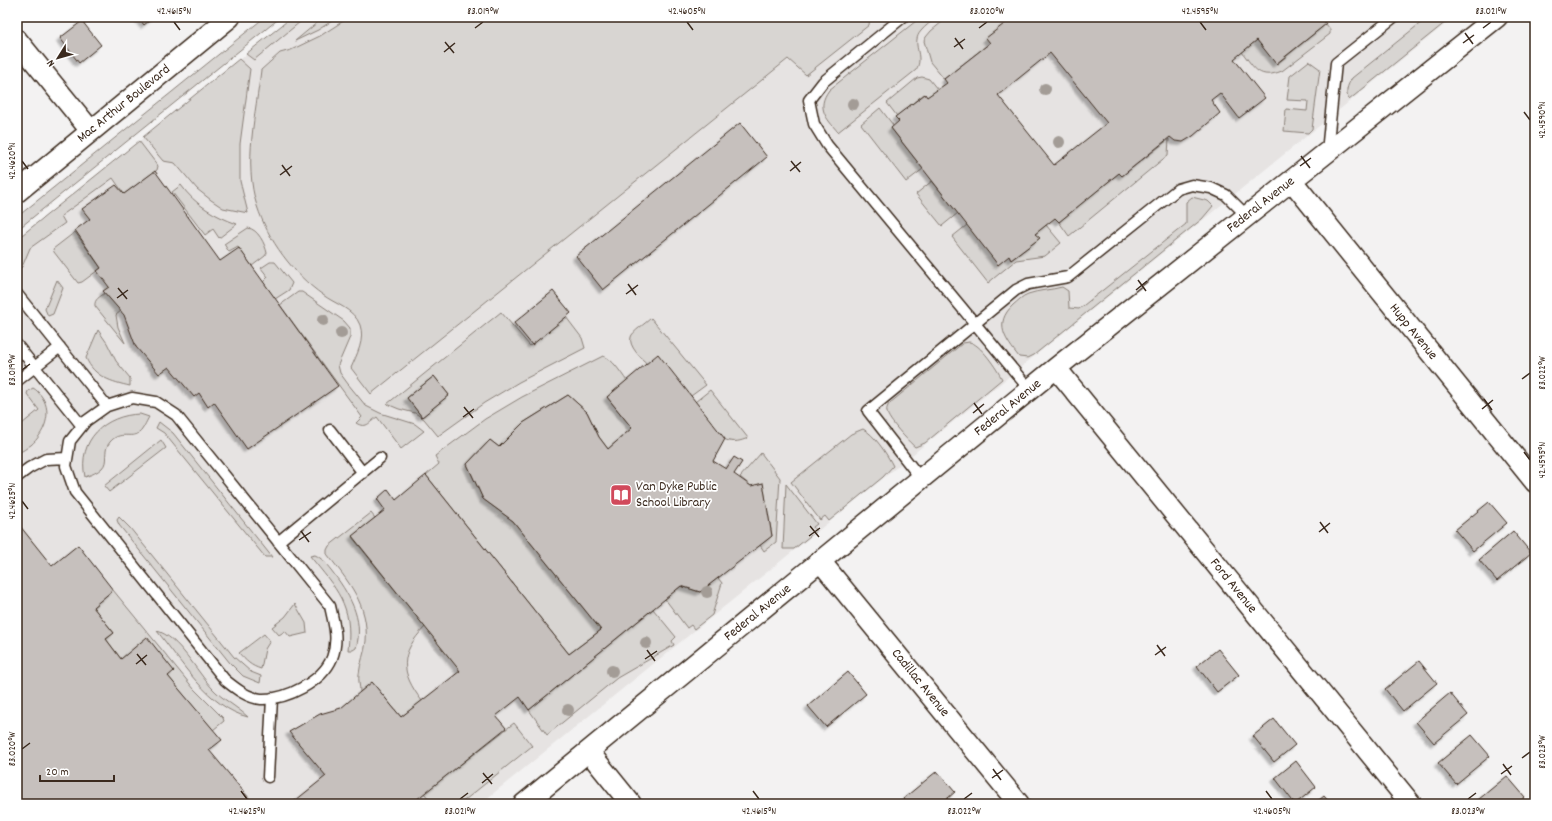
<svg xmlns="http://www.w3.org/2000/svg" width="1552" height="821" font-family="Dekko,sans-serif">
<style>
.built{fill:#e6e3e2}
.green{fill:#d8d5d2;stroke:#8a8078;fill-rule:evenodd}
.building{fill:#c6c0bd;stroke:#3b2a1e;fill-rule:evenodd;filter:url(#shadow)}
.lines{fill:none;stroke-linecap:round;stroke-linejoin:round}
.lane-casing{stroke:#3b2a1e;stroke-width:13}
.street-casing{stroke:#3b2a1e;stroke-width:23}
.lane{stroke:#fff;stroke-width:10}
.street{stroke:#fff;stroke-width:20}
.tree{fill:#a39c96}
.ticks{fill:none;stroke:#3b2a1e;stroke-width:1.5}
.labels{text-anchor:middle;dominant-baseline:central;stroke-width:3.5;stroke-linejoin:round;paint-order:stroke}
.street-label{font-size:14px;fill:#3b2a1e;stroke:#fff}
.poi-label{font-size:14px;fill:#3b2a1e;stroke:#fff;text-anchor:start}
.neatline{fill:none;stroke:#3b2a1e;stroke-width:1.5}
.ticks-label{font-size:10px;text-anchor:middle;fill:#3b2a1e}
</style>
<defs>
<filter id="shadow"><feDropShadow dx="-3.5" dy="3.5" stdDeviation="1" flood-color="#0004"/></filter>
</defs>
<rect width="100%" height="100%" fill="#f3f2f2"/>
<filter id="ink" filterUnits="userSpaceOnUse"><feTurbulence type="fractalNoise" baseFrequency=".025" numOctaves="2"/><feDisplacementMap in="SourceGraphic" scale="8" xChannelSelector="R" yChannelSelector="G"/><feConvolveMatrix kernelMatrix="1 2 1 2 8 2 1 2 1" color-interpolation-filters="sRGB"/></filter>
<g filter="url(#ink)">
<path class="built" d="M293,17H1454L480,804H17V240Z"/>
<path class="green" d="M265,17H281L17,230V217Z
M292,17H306L254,60L246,54Z
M324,17H338L318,30L295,41Z
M355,17H870L869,25L806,75L788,59L371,394L351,368C357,354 365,340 360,325C354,309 335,304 323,295C293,274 268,240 257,206C243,163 256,113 261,70L280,53L291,50L320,36L348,18L351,21Z
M921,17H938C932,21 925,26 921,31C910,43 925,56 916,70L838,132C826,118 816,108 829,90Z
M948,17H1013L987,38L990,43L944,79L930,62L924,41L926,37L931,31Z
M1428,17H1452L1349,100C1345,92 1347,86 1352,78Z
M1326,24L1330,29V34L1282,71C1259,80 1255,69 1242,52L1257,40L1277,64Z
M239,59L250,69L240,144V181L248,213L223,208L211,200L197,189L175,163L163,161L143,137Z
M1309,61L1320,69L1312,129L1308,133L1284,131L1286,109L1307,111L1308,101L1287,100L1290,76Z
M922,77L929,79L938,90L927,97L924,94L897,116L887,103L917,78Z
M880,108L893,125L891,128L923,169L906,182L861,124Z
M1169,139L1168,155L1069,236L1059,222L1119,173L1122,176Z
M139,141L158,166L157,170L124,194L113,178L61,216L65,223L30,248L22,267L17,269V239Z
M932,181L958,213L942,226L916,194Z
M181,185C195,205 215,216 237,224L219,238L213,229L205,235L172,192Z
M1192,197L1208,201L1213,206L1202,219L1034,355L1028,358L1019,357C1006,340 993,324 1013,305C1018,301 1022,296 1028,294C1039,290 1051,290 1062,287L1068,291L1069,308L1079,309L1186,224V202Z
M967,225L1009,256L1011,260L1039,239L1035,234L1046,225L1061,243L1045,256L1016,260L988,283L952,237Z
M248,228C258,229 265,244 267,253L265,256L252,266L238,247L229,252L224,244Z
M75,232L101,268L82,282L78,283L54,252L53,249Z
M270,262H275L292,283L289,290L275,299L263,282L268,277L261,268Z
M57,280L63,288L53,314L48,316L45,309Z
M298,292H302L344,321L350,328V337L338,365L340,373L348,384L366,406L380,413L415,424L424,431L401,449L377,417C369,423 366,429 356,423L362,417L280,305Z
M105,293L121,311L116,315L118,327L125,343L95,306C94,299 100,297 105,293Z
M501,312L530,346L566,317L582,338L585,348L519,382L484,403L438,436L424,419L415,413L399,409L387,404ZM434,376L449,395L422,417L407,398Z
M651,318L706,385L691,396C679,388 625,354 631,337C632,332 646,323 651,318Z
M98,330L107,343L116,361L130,378V386C112,382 94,377 86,358Z
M969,342C980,343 997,369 1002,379L925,443L915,447C909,442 888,420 887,412C886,409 888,405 890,403L963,343Z
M603,356C613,359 620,372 627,381L607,397L632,428L608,449L599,437L587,412L568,395L523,423L499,447L490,440L467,464L483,499L513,521L601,630L569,654L426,475L439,464L435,456L485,419L522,397Z
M33,388C37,390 39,393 42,397C53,413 44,434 31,445C26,448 23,452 17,452V428L39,410L27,394L28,391Z
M710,390L748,438C741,441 734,443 726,440C720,437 701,409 695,402Z
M140,414L149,417C146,422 143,430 139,433C131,439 120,430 110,442C102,451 109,461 102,468C98,472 91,475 85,477C77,440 105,415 140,414Z
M159,422L173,433L272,557H265L164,433L156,428Z
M863,429C874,434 887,454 893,466L883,477L829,521L825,516L820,520L791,482L851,434Z
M161,440L166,448L109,492L104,486Z
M761,453L780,478L776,542L764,551L760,545L772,536L763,484L751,486L740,477Z
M786,484L817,524L813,527L816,531L794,549H783Z
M371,513L375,518L352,537L425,627C399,654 400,672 422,701L401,717L372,682L360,692C360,686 358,680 359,674C360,663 365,652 366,641C369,605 348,581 327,554V550L329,546Z
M119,517L130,528L234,657L251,672L261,676L260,683L243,676L230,663L119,525L117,520Z
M315,555C322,558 326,564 331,570C348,592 365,619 356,648L353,650H348C353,604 337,590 310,556Z
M718,578L722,583L712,615L694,629L691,625L687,628L665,599L681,586L700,592Z
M113,590L194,689L223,718L224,721L213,730L168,676L147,638L121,659L106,639L114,633L93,607Z
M295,604L306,623L307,633L290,637L285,631L279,635L272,627L285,617Z
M653,609L676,637L672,641L674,645L617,678L547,735L529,710Z
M157,631C178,636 197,672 212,688C222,699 236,706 248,717C209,708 181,661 157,631Z
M264,634L270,641L265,649L261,669C251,666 246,661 239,653Z
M514,723L532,746L460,804H433L424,793Z"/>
<path class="building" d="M138,17H154L144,25Z
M1013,17H1321L1326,24L1276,64L1257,40L1234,59L1265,98L1239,118L1220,93L1211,100L1220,113L1193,136L1183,142L1175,141L1170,137L1122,176L1119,173L1059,222L1055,218L1035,234L1040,238L1011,260L1009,256L998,265L891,128L899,121L895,117L925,94L927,97L947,83L944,79L990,43L986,38ZM1050,53L1107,123L1054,165L998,95Z
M82,21L101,45L79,63L60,38Z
M740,123L767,157L603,290L576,256Z
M155,171L220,261L239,248L338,386L247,449L214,402L208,407L199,393L194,397L169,367L159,374L136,347L124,315L103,291L109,287L97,271L101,268L75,230L90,219L82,209L116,185L124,194Z
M553,291L571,313L532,345L514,323Z
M658,354L725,439L713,461L726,469L734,457L742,462L734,474L751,486L763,483L772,536L700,592L681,586L529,710L520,697L496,716L506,728L411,804H291L326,776L289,732L320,714L341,708L372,682L401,717L460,671L352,536L385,510L377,499L388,489L396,500L426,475L569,654L601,630L513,521L483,499L467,464L490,440L499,447L523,423L568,395L587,412L599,437L608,449L632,428L607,397Z
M434,376L449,395L422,417L407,398Z
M1489,502L1507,523L1473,551L1455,530Z
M20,526L52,566L78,545L113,590L93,607L114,633L106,639L121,659L147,637L174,671L168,676L222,740L209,750L254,804H17V528Z
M1513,531L1531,553L1497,581L1479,560Z
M1218,649L1239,675L1217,692L1197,666Z
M1419,661L1437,683L1403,711L1385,689Z
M848,672L866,694L826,727L808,706Z
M1450,693L1468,715L1434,743L1416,722Z
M1274,719L1295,745L1274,762L1253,736Z
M1472,735L1490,756L1456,784L1438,763Z
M1296,761L1316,787L1295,804L1275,778Z
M937,771L955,792L941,804H907L903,799Z
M1507,776L1525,797L1517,804H1473Z
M1324,796L1331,804H1314Z"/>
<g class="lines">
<g class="lane-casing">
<path id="lane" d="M903,17L823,82L809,100L814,124L827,145L1030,390
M1327,152L1336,63L1394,17
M17,294L107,406
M17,345L82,426
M17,381L60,347
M132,398L156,402L176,415L330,606C334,624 339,640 332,658C322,682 286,700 261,699C247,698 235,688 225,680L75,492L66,466L70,441L86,421L107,406Z
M330,430L363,473
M17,477L29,468L46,459L67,458
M921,479L868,411L1016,290L1028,284L1068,277L1178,189L1192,185L1211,188L1226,195L1247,216
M278,542L380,458
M268,777L272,698"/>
</g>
<g class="street-casing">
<path id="street" d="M17,40L91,131
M1292,181L1535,482
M17,192L230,17
M1056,368L1411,804
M821,562L1019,804
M589,752L631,804
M524,804L1056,368L1497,17"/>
</g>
<use href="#lane" class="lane"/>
<use href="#street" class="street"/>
</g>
<g class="tree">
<circle cx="1045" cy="89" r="6"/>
<circle cx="853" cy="104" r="6"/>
<circle cx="1059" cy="142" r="6"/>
<circle cx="323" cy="320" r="6"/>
<circle cx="341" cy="333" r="6"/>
<circle cx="707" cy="592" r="6"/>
<circle cx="646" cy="643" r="6"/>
<circle cx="612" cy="671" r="6"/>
<circle cx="568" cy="710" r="6"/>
</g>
</g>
<path class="ticks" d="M174,22L180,30M687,22L693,30M1200,22L1206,30M475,28L483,22M979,28L987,22M1483,28L1491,22M1465,33L1473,44M955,38L963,49M445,42L454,53M1463,43L1474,35M954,47L965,39M444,52L455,43M1524,112L1530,120M1301,156L1310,168M22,161L28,169M791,161L800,172M282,165L290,176M1300,166L1311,158M790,171L801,162M280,175L292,166M1138,280L1146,291M628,284L636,295M118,288L127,299M1136,290L1147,281M626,294L638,285M117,298L128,290M22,370L30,364M1522,379L1530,373M1484,399L1492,410M974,403L982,414M464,407L473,418M1482,409L1493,400M973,413L984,404M463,417L474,409M1524,452L1530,460M22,501L28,509M1320,522L1328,533M810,526L819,537M301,531L309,542M1319,532L1330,523M809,536L820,528M299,540L311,532M1157,645L1165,656M647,650L655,661M137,654L146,665M1155,655L1166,647M645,659L657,651M136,664L147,655M22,749L30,743M1522,758L1530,752M1503,764L1511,775M993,769L1001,780M483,773L492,784M1501,774L1512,766M992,778L1003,770M482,783L493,774M241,791L247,799M753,791L759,799M1266,791L1272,799M460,799L468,793M964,799L972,793M1468,799L1476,793"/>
<defs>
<g id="library-square" transform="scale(1.15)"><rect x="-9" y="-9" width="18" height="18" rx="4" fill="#d1495b" stroke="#fff"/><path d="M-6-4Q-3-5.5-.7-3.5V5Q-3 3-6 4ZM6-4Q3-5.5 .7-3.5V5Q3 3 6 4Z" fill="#fff"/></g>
</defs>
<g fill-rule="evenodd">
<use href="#library-square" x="621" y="495"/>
</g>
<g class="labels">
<g class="street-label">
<text transform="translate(124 104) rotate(-39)">Mac Arthur Boulevard</text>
<text transform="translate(1261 205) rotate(-38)">Federal Avenue</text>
<text transform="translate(1413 332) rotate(51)">Hupp Avenue</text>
<text transform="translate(1008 408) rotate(-39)">Federal Avenue</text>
<text transform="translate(1233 586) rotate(51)">Ford Avenue</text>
<text transform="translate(758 613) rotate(-39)">Federal Avenue</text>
<text transform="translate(920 683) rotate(51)">Cadillac Avenue</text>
</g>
<g class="poi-label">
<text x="636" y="487">Van Dyke Public<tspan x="636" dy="16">School Library</tspan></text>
</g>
</g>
<rect width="1552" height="821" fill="none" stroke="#fff" stroke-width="44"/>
<g transform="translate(58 58) rotate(233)" stroke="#ffffff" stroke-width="3" paint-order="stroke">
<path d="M0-3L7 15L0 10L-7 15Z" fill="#3b2a1e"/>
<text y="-6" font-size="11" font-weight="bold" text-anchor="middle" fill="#3b2a1e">N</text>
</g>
<path d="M40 775v6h74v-6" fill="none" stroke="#3b2a1e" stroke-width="2"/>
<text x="46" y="775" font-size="12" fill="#3b2a1e" stroke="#ffffff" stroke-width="3" paint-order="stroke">20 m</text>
<rect x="22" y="22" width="1508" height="777" class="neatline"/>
<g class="ticks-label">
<text x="174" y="14">42.4615°N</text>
<text x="483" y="14">83.019°W</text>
<text x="687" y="14">42.4605°N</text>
<text x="987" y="14">83.020°W</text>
<text x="1200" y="14">42.4595°N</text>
<text x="1491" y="14">83.021°W</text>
<text transform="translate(1541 120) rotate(-90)" y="4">42.4590°N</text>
<text transform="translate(11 161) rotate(-90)" y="4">42.4620°N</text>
<text transform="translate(11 370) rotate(-90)" y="4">83.019°W</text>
<text transform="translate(1541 373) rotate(-90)" y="4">83.022°W</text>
<text transform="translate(1541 460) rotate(-90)" y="4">42.4595°N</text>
<text transform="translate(11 501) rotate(-90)" y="4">42.4625°N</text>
<text transform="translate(11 749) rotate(-90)" y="4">83.020°W</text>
<text transform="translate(1541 752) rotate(-90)" y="4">83.023°W</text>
<text x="247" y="814">42.4625°N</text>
<text x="460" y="814">83.021°W</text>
<text x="759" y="814">42.4615°N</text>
<text x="964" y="814">83.022°W</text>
<text x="1272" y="814">42.4605°N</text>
<text x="1468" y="814">83.023°W</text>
</g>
</svg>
